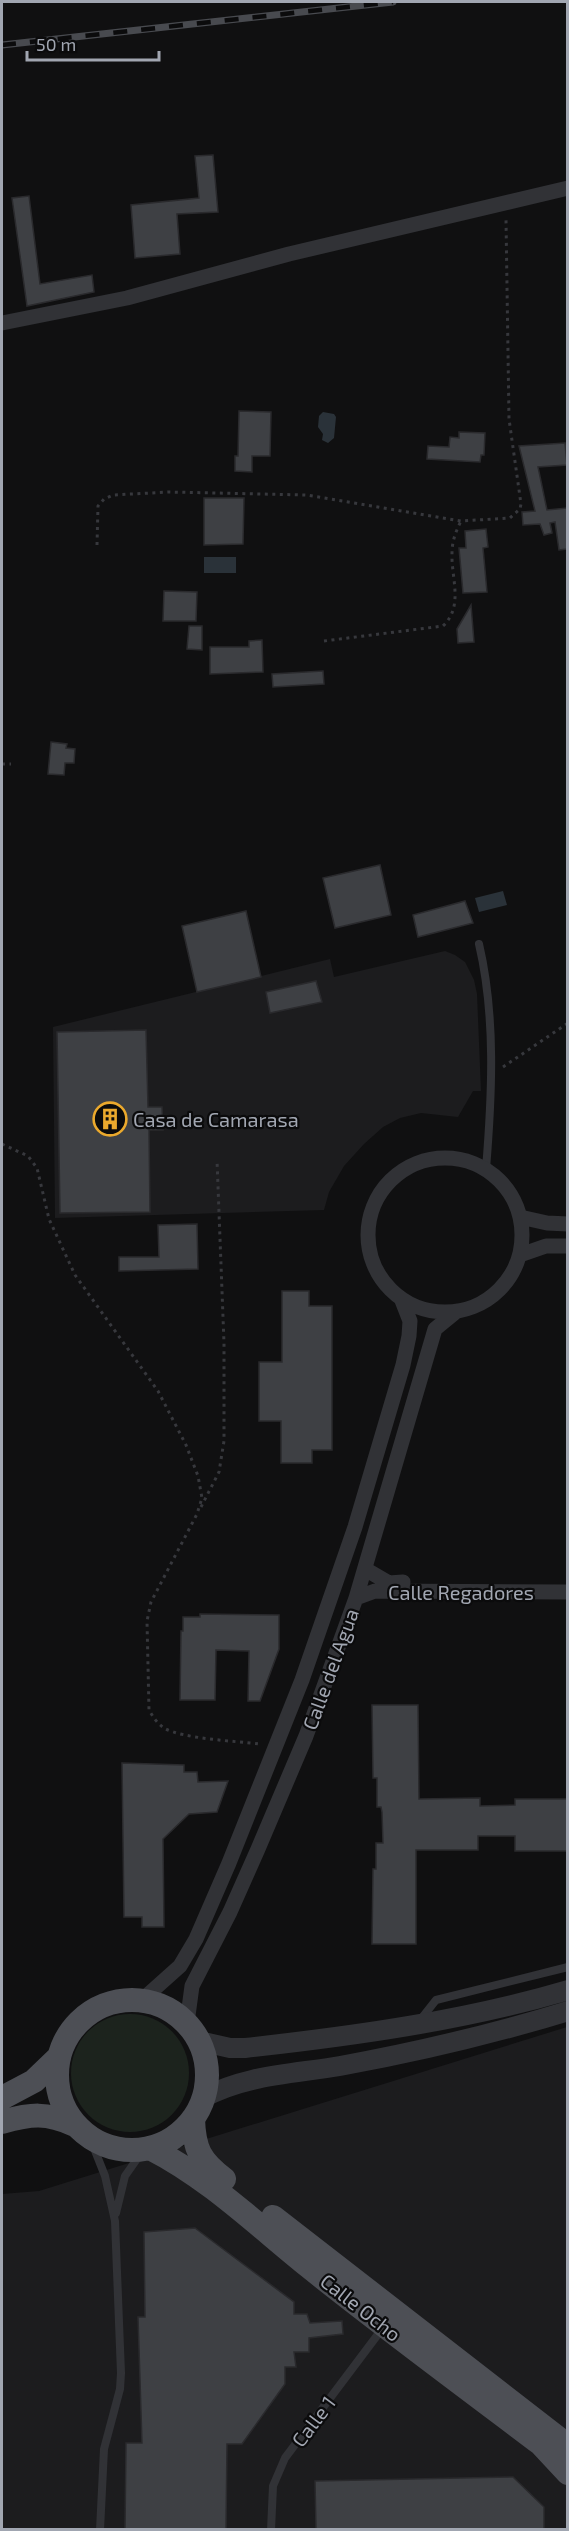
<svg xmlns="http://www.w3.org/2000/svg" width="569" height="2531" font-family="'Exo 2',sans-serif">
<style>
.built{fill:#1c1c1e}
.green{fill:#1c231d}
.water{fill:#2a3239}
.building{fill:#3e4044;stroke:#2a2a2d;stroke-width:1.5}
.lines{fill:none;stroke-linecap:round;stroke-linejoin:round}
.path{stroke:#37383d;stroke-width:3;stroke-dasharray:3 4.5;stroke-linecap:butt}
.service{stroke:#313236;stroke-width:8}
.minor{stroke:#313236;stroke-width:15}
.tertiary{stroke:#313236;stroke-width:20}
.primary{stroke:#4d4f55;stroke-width:24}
.rail-casing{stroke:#484a4f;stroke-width:7}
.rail{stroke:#0b0b0c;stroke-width:4.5;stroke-dasharray:14;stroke-linecap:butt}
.labels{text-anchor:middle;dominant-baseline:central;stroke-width:4.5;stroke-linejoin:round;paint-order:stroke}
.poi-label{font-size:20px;fill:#a1a6b1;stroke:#0b0b0c;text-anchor:start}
.street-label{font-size:20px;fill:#a1a6b1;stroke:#0b0b0c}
</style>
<rect width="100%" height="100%" fill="#101011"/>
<path class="built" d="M445,951L455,955L465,962L474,980L477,994L481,1091H473L458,1117L421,1113L400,1118L383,1127L364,1144L344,1166L329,1192L324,1210L55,1218L53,1027L330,959L334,977Z
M567,2027V2529L2,2530V2194L39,2191Z"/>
<path class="green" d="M71 2073a59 59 0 1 1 118 0a59 59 0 1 1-118 0Z"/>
<path class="water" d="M323,412L334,414L336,417L334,438L328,443L322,440L323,434L318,427L319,416Z
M204,557H236V573H204Z
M503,891L507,905L479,912L475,898Z"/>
<path class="building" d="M213,155L218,212L177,214L180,254L135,258L131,205L199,198L195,156Z
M29,196L40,284L92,275L94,292L27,306L12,198Z
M239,411L271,412L270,456H252V472L235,471V456H238Z
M459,432L485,433L484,455H481L480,462L427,459L428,446L449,447L450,437L459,438Z
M565,443L567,465L538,467L547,510L567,508V549L559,550L555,522L550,523L552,533L544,535L540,524L523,525L522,512L535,511L519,446Z
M204,498H244L243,544L204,545Z
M486,529L488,547L483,548L487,592L463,593L459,548H466L465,531Z
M164,591L197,592L196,621H163Z
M471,605L474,642L458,643L457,629Z
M189,626H202V650L187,649Z
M262,640L263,672L210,674V647H249V641Z
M323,671L324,684L273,687L272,674Z
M51,742L67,744L66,748L75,749L74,763H65L64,775L48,774Z
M380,865L391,915L335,928L323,878Z
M465,901L473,923L418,937L413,915Z
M246,911L261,977L197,992L182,926Z
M316,981L322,1002L270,1013L266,992Z
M146,1030L148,1107H162L163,1130H149L150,1212L60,1213L57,1032Z
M197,1224L198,1269L119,1271V1257H159L158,1225Z
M282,1291H309V1306H332V1450H312V1463H281V1421H259V1362H282Z
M200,1614L279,1615V1649L260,1701H248L249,1651L216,1650L215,1700H180L181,1631H183V1617H200Z
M372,1705H418L419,1799L480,1798V1806L515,1805V1799H567V1851H515V1836H478V1850H416V1944H372L373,1869H376V1843H383L382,1812L381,1807H377V1778H373Z
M122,1763L184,1765V1772H197L198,1782L228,1781L217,1812L189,1814L163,1839L164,1927H142V1917H124Z
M195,2228L294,2302V2314H307L310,2323L342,2321L343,2334L309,2338V2352H294L296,2367H285V2384L242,2444H227L226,2529H125L126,2443H142L138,2317H145L144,2232Z
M513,2477L544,2507V2529H316L315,2481Z"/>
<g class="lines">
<path class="path" d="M97,545L98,506L104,499L113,495L169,492L307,495L461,521L510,518L520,509L521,504L509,419L506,219
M324,641L443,626C464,606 451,578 452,553C452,541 456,531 461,521
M2,764H11
M503,1067L568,1023
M2,1144L28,1156L37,1168L49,1219L75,1275L158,1391L186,1445L198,1476L202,1498L197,1514L151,1602L147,1621L149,1710C153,1717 157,1723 164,1728C183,1739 236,1741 259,1744
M201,1507L219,1472L224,1441V1343L217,1160"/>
<path class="service" d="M479,944C496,1017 492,1095 486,1169
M421,2019L436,2000L568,1967
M90,2138L105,2176L115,2221L121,2373L120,2389L104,2449L100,2530
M116,2213L125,2176L144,2149
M271,2530L273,2486L285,2458L382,2329"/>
<path class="minor" d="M2,323L127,298L289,254L568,188
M368 1235a77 77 0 1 1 154 0a77 77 0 1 1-154 0Z
M520,1217L547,1223L568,1224
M520,1255L546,1246H568
M365,1569L389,1583L403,1582
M356,1598L375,1591L568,1592
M142,2000L180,1966L196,1939L229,1863L302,1680L355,1527L403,1365L409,1336L410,1321L401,1298
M187,2023L192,1986L230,1912L258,1849L306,1736L356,1598L435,1329L457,1311"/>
<path class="tertiary" d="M199,2041L230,2048H245C353,2036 463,2021 568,1990
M203,2098C245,2075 293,2074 340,2066C417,2052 493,2034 568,2011"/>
<path class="primary" d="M57 2075a75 75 0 1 1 150 0a75 75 0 1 1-150 0Z
M2,2098L34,2081L59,2057
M193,2119C194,2149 200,2161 224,2179
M2,2122C31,2114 46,2112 75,2125
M150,2148C209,2178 257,2225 308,2266C384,2327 463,2385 541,2444L568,2473
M273,2217L568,2446"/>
<g class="rail-casing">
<path id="rail" d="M2,45L393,2"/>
</g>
<use href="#rail" class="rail"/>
</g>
<defs>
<g id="building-ring" transform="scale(1.725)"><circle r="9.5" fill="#0b0b0c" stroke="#eba92d" stroke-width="1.5"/><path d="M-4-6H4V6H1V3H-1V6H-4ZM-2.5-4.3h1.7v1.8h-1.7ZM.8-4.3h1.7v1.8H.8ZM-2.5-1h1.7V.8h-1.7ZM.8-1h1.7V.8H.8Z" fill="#eba92d"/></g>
</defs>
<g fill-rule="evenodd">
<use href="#building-ring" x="110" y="1119"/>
</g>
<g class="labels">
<g class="poi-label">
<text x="133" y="1119">Casa de Camarasa</text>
</g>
<g class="street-label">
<text x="461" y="1592">Calle Regadores</text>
<text transform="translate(330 1669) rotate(-70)">Calle del Agua</text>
<text transform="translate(361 2307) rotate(38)">Calle Ocho</text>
<text transform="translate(313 2421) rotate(-53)">Calle 1</text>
</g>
</g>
<rect width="569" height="2531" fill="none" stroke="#a1a6b1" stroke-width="6"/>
<path d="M27 51v9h132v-9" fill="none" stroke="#a1a6b1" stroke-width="3"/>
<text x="36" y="51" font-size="18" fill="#a1a6b1" stroke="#0b0b0c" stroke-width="4.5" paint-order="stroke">50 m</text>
</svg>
